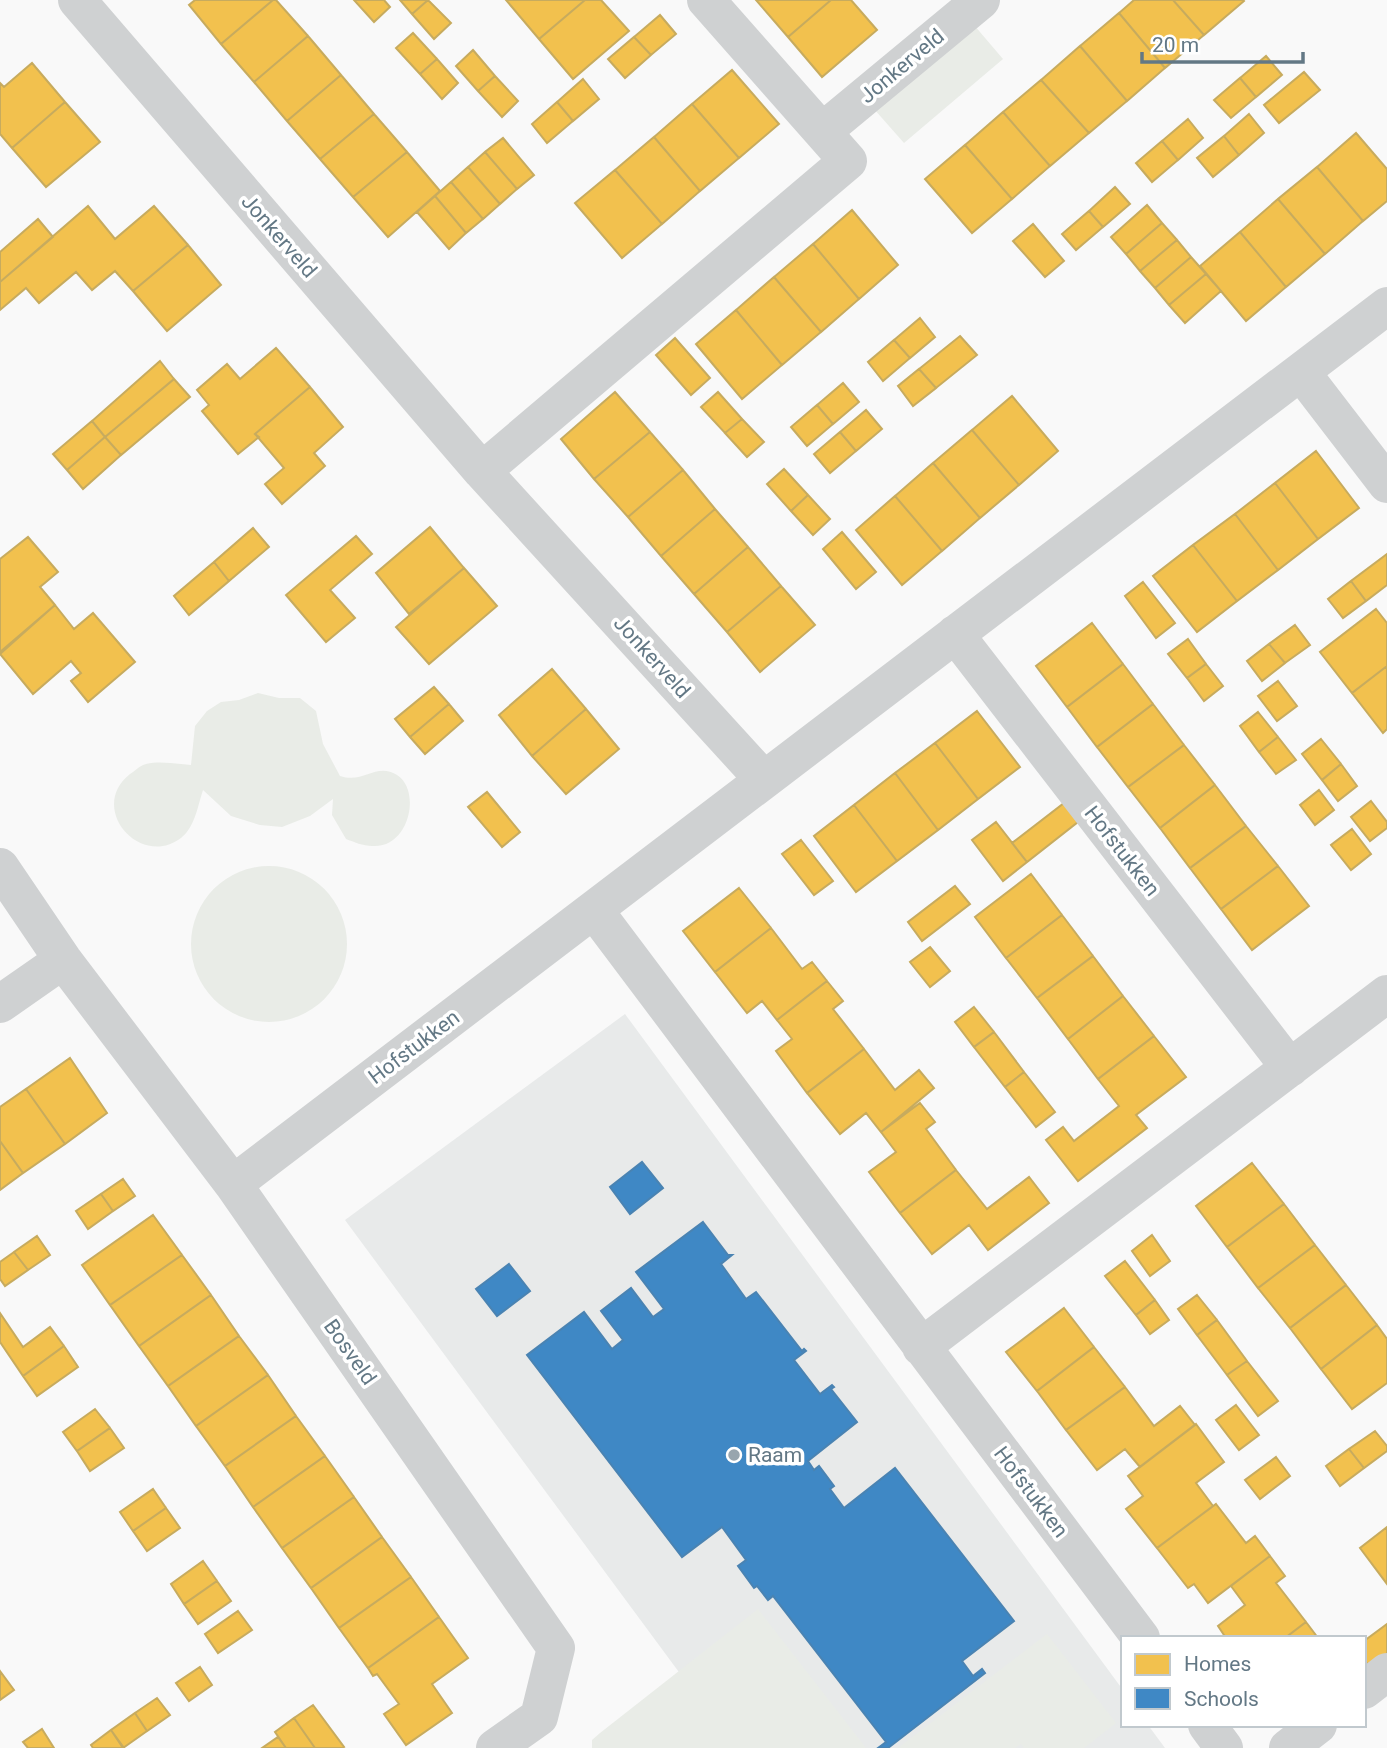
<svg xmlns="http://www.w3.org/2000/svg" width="1387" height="1748" font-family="Roboto,sans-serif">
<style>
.built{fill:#e8eaea}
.green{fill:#e9ece7}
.homes{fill:#f2c14e;stroke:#c7ab5e;stroke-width:2}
.schools{fill:#3f88c5;stroke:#4a83b2;stroke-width:2}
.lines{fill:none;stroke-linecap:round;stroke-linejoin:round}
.street{stroke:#cfd1d2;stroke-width:38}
.poi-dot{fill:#98a5ae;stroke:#fff;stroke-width:2.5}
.labels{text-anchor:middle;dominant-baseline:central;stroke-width:7;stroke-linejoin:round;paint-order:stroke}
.street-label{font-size:21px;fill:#637885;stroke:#fff}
.poi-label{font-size:21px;fill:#637885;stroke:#fff;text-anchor:start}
</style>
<rect width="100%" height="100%" fill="#f9f9f9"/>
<path class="built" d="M625,1014L1123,1690V1725H1148L1165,1748H735L345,1220Z"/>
<path class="green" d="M974,25L1003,59L904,143L874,109Z
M258,693L279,698H300L316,711L323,744L340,776C364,784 376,762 397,775C422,791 409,849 372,846C363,846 354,842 346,839L332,815L333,799L310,816L282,827L260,825L231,816L203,790C198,805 195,827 181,838C140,869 87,808 130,774C134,772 138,767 143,765C157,760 176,764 191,765L195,726L207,711L221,702L239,700Z
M191 944a78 78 0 1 1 156 0a78 78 0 1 1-156 0Z
M758,1609L866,1748H592V1740L600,1733Z
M1047,1634L1116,1723L1084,1748H1024L1021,1744L1015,1748H898Z"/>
<path class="homes" d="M195,0H273L221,44L189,5Z
M273,0H276L308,36L254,82L221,44Z
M354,0H384L390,7L374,22Z
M400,0H428L412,14Z
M428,0L451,23L434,39L412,14Z
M506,0H585L539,39Z
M585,0H601L629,31L573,79L539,39Z
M756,0H831L788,37Z
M831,0H851L877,30L822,77L788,37Z
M1134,0H1173L1204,35L1165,68L1119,13Z
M1173,0H1243L1244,1L1204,35Z
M1119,13L1165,68L1127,101L1080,46Z
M660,15L676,34L651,55L634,37Z
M413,33L437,59L420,74L396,48Z
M308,36L341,75L287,121L254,82Z
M634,37L651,55L625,78L608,59Z
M1080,46L1127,101L1089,133L1041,80Z
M473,50L495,76L478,91L456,66Z
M1266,56L1282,75L1256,97L1240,78Z
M437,59L458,83L442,99L420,74Z
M32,63L65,102L12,148L0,134V83L4,87Z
M732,70L779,124L739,158L692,104Z
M1304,72L1320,90L1279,123L1264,105Z
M341,75L374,114L320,159L287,121Z
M495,76L518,101L502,117L478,91Z
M1240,78L1256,97L1231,118L1214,100Z
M583,79L599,99L573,121L557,102Z
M1041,80L1089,133L1050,166L1003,112Z
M65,102L100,142L46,187L12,148Z
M557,102L573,121L547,143L532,124Z
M692,104L739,158L700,191L654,137Z
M1003,112L1050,166L1012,199L965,145Z
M374,114L407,152L353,197L320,159Z
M1249,114L1264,133L1239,155L1224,136Z
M1188,119L1203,138L1178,160L1162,141Z
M1356,133L1387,169V201L1363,221L1317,167Z
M1224,136L1239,155L1213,177L1197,158Z
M654,137L700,191L662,224L615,170Z
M503,138L534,175L517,189L485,152Z
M1162,141L1178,160L1152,182L1136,163Z
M965,145L1012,199L972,233L925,179Z
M407,152L440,191L388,237L353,197Z
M485,152L517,189L500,204L468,167Z
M468,167L500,204L483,219L451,182Z
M1317,167L1363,221L1325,254L1278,199Z
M615,170L662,224L622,258L575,203Z
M451,182L483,219L466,233L435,196Z
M1115,187L1130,204L1103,227L1089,211Z
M435,196L466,233L449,249L417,212Z
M1278,199L1325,254L1286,287L1240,232Z
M1147,205L1162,223L1126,254L1111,237Z
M88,206L115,239L154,206L188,245L133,291L115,271L92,290L76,272L39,303L26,288L0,310V282Z
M852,210L898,265L859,299L813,244Z
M1089,211L1103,227L1076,250L1062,234Z
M38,219L53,237L0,282V252Z
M1162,223L1177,240L1140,271L1126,254Z
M1033,224L1064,261L1045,277L1013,241Z
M1240,232L1286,287L1246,321L1200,266Z
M1177,240L1191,257L1155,288L1140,271Z
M813,244L859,299L821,332L774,277Z
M188,245L221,285L167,331L133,291Z
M1191,257L1206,274L1169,305L1155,288Z
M1206,274L1221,291L1185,323L1169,305Z
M774,277L821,332L782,365L736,310Z
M736,310L782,365L742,399L696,344Z
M920,318L935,337L910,358L894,340Z
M960,336L977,355L936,388L919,369Z
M675,338L710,378L691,395L656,355Z
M894,340L910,358L883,381L868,362Z
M276,348L310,387L255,434L259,437L238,454L202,411L209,405L197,390L227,364L240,379Z
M160,361L174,379L105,437L92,421Z
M919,369L936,388L913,406L898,386Z
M174,379L190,397L121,455L105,437Z
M843,383L859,402L833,424L817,405Z
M310,387L343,427L314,453L325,466L282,504L265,484L284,468L255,434Z
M615,392L650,432L594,479L561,439Z
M718,392L742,419L725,433L701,407Z
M1012,396L1058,451L1019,485L972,430Z
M817,405L833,424L807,446L791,427Z
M866,410L882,429L856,451L840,432Z
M742,419L764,442L747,457L725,433Z
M92,421L105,437L67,470L53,454Z
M972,430L1019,485L980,518L933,463Z
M650,432L683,470L628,517L594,479Z
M840,432L856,451L830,473L814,454Z
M105,437L121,455L83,489L67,470Z
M1316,451L1359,508L1318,539L1275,483Z
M933,463L980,518L942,551L895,496Z
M784,469L808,495L791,511L767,484Z
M683,470L715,509L661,556L628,517Z
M1275,483L1318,539L1278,570L1235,514Z
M808,495L830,519L813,535L791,511Z
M895,496L942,551L902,585L856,530Z
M715,509L748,547L694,594L661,556Z
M1235,514L1278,570L1237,601L1193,545Z
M430,527L464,568L409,614L376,573Z
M253,528L269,547L229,581L214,562Z
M842,532L876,572L856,589L823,549Z
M356,536L372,554L330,590L355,618L326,642L286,595Z
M28,537L58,572L40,587L55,605L0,652V559Z
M1193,545L1237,601L1197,632L1153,576Z
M748,547L781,586L727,632L694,594Z
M1387,554V585L1366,601L1351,581Z
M214,562L229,581L189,615L174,596Z
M464,568L497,606L429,664L396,627Z
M1351,581L1366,601L1343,618L1328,599Z
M1143,582L1175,623L1156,638L1125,596Z
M781,586L815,625L760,672L727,632Z
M55,605L74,629L93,613L135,662L88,702L71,681L81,673L71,661L33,694L0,654Z
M1376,609L1387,623V666L1352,693L1320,652Z
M1092,623L1123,664L1067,707L1036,666Z
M1295,625L1310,645L1285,663L1269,644Z
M1188,639L1206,664L1187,678L1168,654Z
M1269,644L1285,663L1262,681L1247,661Z
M1123,664L1153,704L1097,747L1067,707Z
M1206,664L1223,686L1204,701L1187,678Z
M1387,666V729L1383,733L1352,693Z
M552,669L586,709L532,756L499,715Z
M1278,681L1297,706L1277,721L1258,696Z
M434,687L449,704L410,737L395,719Z
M449,704L463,721L425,754L410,737Z
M1153,704L1184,745L1128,787L1097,747Z
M586,709L619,749L566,794L532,756Z
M977,711L1020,767L978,799L935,743Z
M1258,712L1278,737L1259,752L1240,726Z
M1278,737L1296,760L1276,774L1259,752Z
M1321,739L1341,764L1322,780L1302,754Z
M935,743L978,799L938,830L895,773Z
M1184,745L1215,785L1160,828L1128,787Z
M1341,764L1357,786L1338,801L1322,780Z
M895,773L938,830L897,861L854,805Z
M1215,785L1246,826L1190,868L1160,828Z
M1319,790L1334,810L1315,825L1300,805Z
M487,792L520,832L502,847L468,807Z
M1068,800L1083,818L1027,862L1012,843Z
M1371,801L1387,822V828L1370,841L1351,817Z
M854,805L897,861L856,892L814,836Z
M996,822L1027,862L1003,881L972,840Z
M1246,826L1278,866L1221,909L1190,868Z
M1352,829L1371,854L1351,870L1331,845Z
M801,840L833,881L814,895L782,854Z
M1278,866L1309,906L1252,950L1221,909Z
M1031,874L1062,915L1006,958L975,917Z
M955,886L970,904L922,941L908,922Z
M739,888L771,928L715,972L683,931Z
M1062,915L1093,956L1037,998L1006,958Z
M771,928L802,969L812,962L827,981L777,1020L762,1001L747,1013L715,972Z
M930,947L950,971L930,987L910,962Z
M1093,956L1123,996L1068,1039L1037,998Z
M827,981L843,1001L833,1009L864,1049L807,1093L776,1051L792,1039L777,1020Z
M1123,996L1154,1036L1098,1079L1068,1039Z
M974,1007L994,1032L974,1047L955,1022Z
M994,1032L1024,1072L1005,1087L974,1047Z
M1154,1036L1186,1077L1136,1115L1147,1128L1078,1181L1046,1140L1063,1127L1074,1141L1119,1106L1098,1079Z
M864,1049L895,1090L919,1070L934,1088L881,1132L866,1113L840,1134L807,1093Z
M70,1058L107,1113L65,1144L26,1089Z
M1024,1072L1055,1112L1036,1127L1005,1087Z
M26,1089L65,1144L23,1173L0,1141V1107Z
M920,1103L935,1122L926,1129L956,1170L900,1213L869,1172L896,1152L881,1132Z
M0,1141L23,1173L0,1190Z
M1252,1163L1284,1204L1227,1247L1196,1206Z
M956,1170L987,1209L1029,1177L1049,1203L988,1250L969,1225L932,1254L900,1213Z
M123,1179L135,1196L113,1211L101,1194Z
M101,1194L113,1211L88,1229L76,1211Z
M1284,1204L1315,1245L1258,1288L1227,1247Z
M153,1215L182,1255L110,1305L82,1265Z
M1152,1235L1170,1261L1150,1276L1132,1251Z
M37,1236L50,1255L28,1270L14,1252Z
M1315,1245L1346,1285L1290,1328L1258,1288Z
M14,1252L28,1270L5,1286L0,1279V1262Z
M182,1255L211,1295L139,1346L110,1305Z
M1125,1261L1155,1300L1136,1315L1105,1276Z
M1346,1285L1377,1325L1321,1369L1290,1328Z
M211,1295L239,1336L168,1386L139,1346Z
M1197,1295L1217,1320L1197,1335L1178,1309Z
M1155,1300L1169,1320L1150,1334L1136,1315Z
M1064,1308L1094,1347L1037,1391L1006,1352Z
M0,1313L23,1347L50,1327L64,1346L23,1376L0,1342Z
M1217,1320L1247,1361L1227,1375L1197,1335Z
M1377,1325L1387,1339V1383L1352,1409L1321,1369Z
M239,1336L268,1375L196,1426L168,1386Z
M64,1346L78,1367L37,1396L23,1376Z
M1094,1347L1125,1387L1066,1430L1037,1391Z
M1247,1361L1278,1401L1258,1416L1227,1375Z
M268,1375L296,1416L225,1466L196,1426Z
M1125,1387L1154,1426L1180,1406L1195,1425L1140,1467L1125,1449L1097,1470L1066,1430Z
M1236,1405L1259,1435L1239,1450L1216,1420Z
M95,1409L110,1428L77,1451L63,1432Z
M296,1416L325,1456L253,1507L225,1466Z
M1196,1424L1224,1462L1196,1483L1213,1506L1157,1548L1126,1509L1143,1496L1128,1476Z
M110,1428L124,1448L90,1471L77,1451Z
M1375,1431L1387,1446V1451L1364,1468L1349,1449Z
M1349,1449L1364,1468L1340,1486L1326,1466Z
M325,1456L354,1497L282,1548L253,1507Z
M1276,1457L1290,1476L1260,1499L1245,1480Z
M153,1489L166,1508L133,1531L120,1512Z
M354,1497L382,1537L311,1588L282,1548Z
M1216,1504L1246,1543L1255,1536L1270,1556L1208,1603L1194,1584L1188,1588L1157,1548Z
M166,1508L180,1528L147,1551L133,1531Z
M1387,1527V1584L1360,1548Z
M382,1537L411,1577L339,1628L311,1588Z
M1270,1556L1285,1576L1276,1583L1306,1622L1285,1638H1226L1218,1626L1245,1605L1231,1586Z
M203,1561L217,1581L184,1604L171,1584Z
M411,1577L439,1617L368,1668L339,1628Z
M217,1581L231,1601L198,1624L184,1604Z
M238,1611L252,1630L218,1653L205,1634Z
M439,1617L468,1658L432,1684L452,1713L406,1745L384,1714L399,1704L377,1674L373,1676L368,1668Z
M1306,1622L1318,1638H1285Z
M1387,1624V1654L1370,1667L1364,1660V1641Z
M200,1667L212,1685L189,1701L176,1683Z
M0,1671L14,1690L0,1700Z
M157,1698L170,1715L147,1731L135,1713Z
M313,1705L344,1747L342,1748H315L294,1718Z
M135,1713L147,1731L123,1748L111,1730Z
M294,1718L315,1748H286L275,1732Z
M42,1729L54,1748H28L23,1742Z
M111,1730L124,1748H93L91,1745Z
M278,1737L286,1748H262Z"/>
<path class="schools" d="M642,1162L663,1188L630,1214L610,1187Z
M703,1222L728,1255H732L721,1264L746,1299L756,1292L802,1351L804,1349L806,1351L794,1360L820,1394L832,1385L834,1387L831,1389L857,1422L808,1461L814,1470L819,1466L834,1486L830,1489L844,1508L895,1468L1014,1621L962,1661L973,1676L982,1669L985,1673L888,1748H878L886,1742L773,1596L768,1600L757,1586L754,1588L738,1566L746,1560L722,1527L682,1557L527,1355L584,1312L612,1349L623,1340L601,1311L631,1288L653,1317L664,1309L636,1272Z
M509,1264L530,1291L497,1316L476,1289Z"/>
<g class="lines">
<path class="street" d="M77,0L482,471L764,780
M823,131L981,0
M1301,372L1387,484
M482,471L848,161L706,0
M955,634L1290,1068
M0,867L63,960L233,1184L556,1648L539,1717L495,1748
M594,910L1141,1638
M0,1004L63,960
M233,1184L1387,306
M921,1347L1387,994
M1364,1690L1387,1672
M1207,1725L1224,1748
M1288,1748L1318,1725"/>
</g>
<circle class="poi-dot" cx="734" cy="1455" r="7"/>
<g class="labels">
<g class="street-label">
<text transform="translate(902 66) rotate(-40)">Jonkerveld</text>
<text transform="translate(279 236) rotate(49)">Jonkerveld</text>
<text transform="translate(652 657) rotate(48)">Jonkerveld</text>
<text transform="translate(1122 851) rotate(52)">Hofstukken</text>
<text transform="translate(414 1047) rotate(-37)">Hofstukken</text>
<text transform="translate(350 1352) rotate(55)">Bosveld</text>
<text transform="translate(1031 1492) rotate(53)">Hofstukken</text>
</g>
<g class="poi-label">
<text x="748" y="1455">Raam</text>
</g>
</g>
<rect x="1121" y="1636" width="245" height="91" fill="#ffffff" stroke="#c1c9ce" stroke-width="2"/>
<rect x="1135" y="1654" width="35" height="21" fill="#f2c14e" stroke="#c1c9ce" stroke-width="2"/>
<text x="1184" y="1671" font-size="21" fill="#637885">Homes</text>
<rect x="1135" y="1688" width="35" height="21" fill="#3f88c5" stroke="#c1c9ce" stroke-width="2"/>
<text x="1184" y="1706" font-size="21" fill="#637885">Schools</text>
<path d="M1142 52v10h161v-10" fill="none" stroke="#637885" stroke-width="3.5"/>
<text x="1152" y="52" font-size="21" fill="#637885" stroke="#ffffff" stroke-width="5" paint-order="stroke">20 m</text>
</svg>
